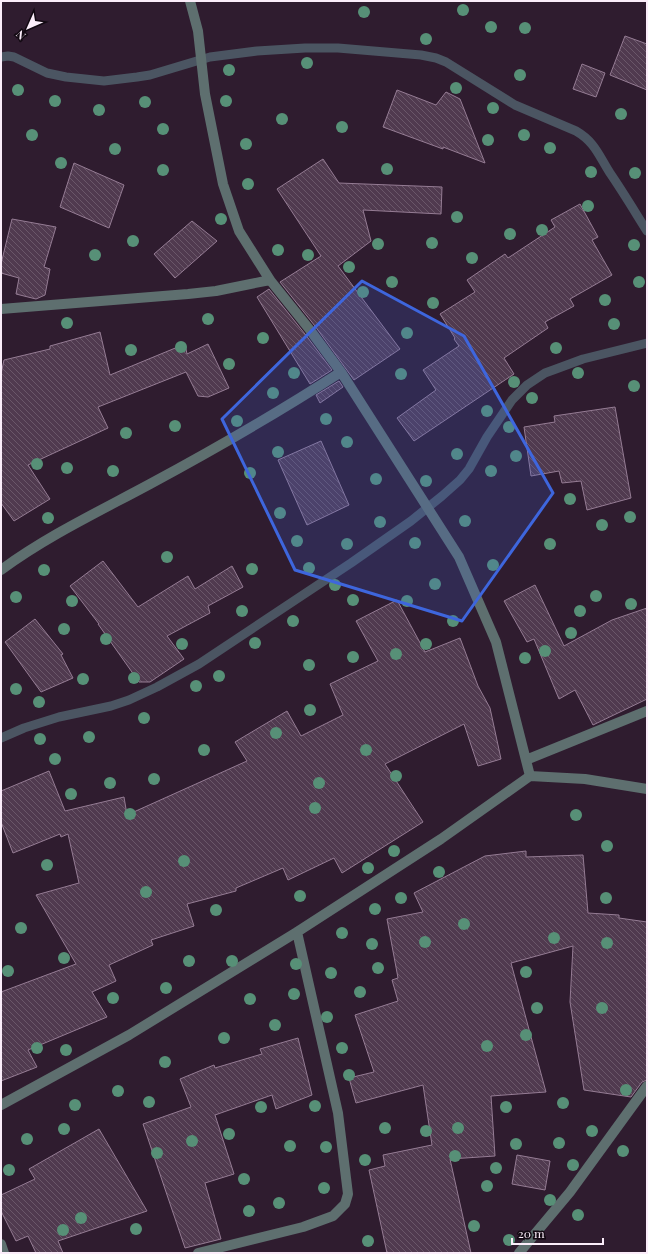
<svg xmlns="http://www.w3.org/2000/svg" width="648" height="1254" font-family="'Playfair Display',serif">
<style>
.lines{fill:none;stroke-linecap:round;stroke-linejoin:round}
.stream{stroke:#4b5562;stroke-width:9}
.building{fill:url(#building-back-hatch);stroke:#957c94}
.minor{stroke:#5e6f6f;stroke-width:10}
.tree{fill:#579077}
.marked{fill:#3e66dd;fill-opacity:0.2;stroke:#3e66dd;stroke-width:3;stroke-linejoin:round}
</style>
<defs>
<pattern id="building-back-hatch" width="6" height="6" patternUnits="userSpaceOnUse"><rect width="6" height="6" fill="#503a4f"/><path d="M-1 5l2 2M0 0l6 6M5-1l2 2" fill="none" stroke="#6a5769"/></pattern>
</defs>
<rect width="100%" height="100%" fill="#2f1c2f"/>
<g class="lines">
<path class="stream" d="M1,57L8,56L14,57L47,73L66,77L104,81L137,77L150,75L210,57L257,51L305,48H338L421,55L436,58L446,62L515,105L576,131C595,142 599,156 610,173C623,192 635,212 647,231
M1,738L24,728L59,717L111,706L129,700L157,687L199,664L351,563L411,521L442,496L460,480L469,469L487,437L512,400L527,385L545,373L556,369L583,359L647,343"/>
</g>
<path class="building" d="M625,36L647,44V90L610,75Z
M582,64L605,73L596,97L573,89Z
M397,90L436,105L446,92L460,99L485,163L443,147V149L383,127Z
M323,159L339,183L442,187L441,214L363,210L371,241L338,266L400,349L354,380L315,326L280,282L321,256L277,189Z
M74,163L124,185L109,228L60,207Z
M580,204L598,237L592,240L612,275L570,299L574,306L545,322L548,328L504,358L514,374L414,441L397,418L436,390L423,370L459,346L454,339L455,338L440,314L475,292L467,280L505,254L508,258L555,227L551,220Z
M12,219L56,227L44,267L50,269L45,295L36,299L16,294L19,278L1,273V264Z
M192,221L217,241L175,278L154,254Z
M269,289L305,334L332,370L310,384L257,297Z
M100,332L110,375L185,344L187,354L208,344L229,388L208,397L198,396L186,372L98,407L108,428L28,465L50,499L14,521L1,503V374L4,360L50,349V346Z
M339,381L343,387L320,403L316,395Z
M615,407L631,498L587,510L581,481L562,483L559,471L531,476L524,427L555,422L554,416Z
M321,441L349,505L307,525L278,460Z
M103,561L138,607L188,576L195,589L232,566L243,587L208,606L210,613L167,636L184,659L150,682H139L98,624H99L70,586Z
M535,585L564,646L612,620L647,608V699L593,725L575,690L559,699L534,639L527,642L504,601Z
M397,600L425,652L460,638L478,686L490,708L501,759L478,766L464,724L385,764L423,822L342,873L334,858L288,880L283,868L236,888V891L187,904L194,926L151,940L153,945L109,965L116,981L92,992L107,1017L28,1050L37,1067L1,1081V992L76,964L36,895L79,883L68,834L61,837L60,834L13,853L1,822V791L49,771L65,811L124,797L127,815L247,761L235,742L287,711L301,736L343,715L330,684L378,661L356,621Z
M35,619L63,654L61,655L73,678L41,692L5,642Z
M526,851V857L583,855L588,913L619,915V918L647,922V1080L642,1082L631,1097L584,1090L570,1002L573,946L511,963L546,1092L491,1096L495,1156L450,1159L471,1253H387L369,1170L385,1166L383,1155L432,1145L423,1085L356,1103L349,1078L374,1072L355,1015L398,1001L392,980L398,978L387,919L423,912L414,893L485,856Z
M298,1038L312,1095L276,1109L272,1095L215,1115L234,1174L205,1183L221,1239L185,1248L143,1124L191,1107L180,1079L214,1065L215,1068L262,1054L260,1049Z
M99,1129L147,1211L58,1241L63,1253H36L28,1236L16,1241L1,1211V1195L35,1179L29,1169Z
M517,1155L550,1161L545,1190L512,1184Z"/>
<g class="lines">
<path class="minor" d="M190,1L198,31L205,94L223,184L239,231L270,280L310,330L341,372L459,557L496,642L530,776
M1,309L188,294L216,291L270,280
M1,570C47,536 100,511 150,484C215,449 279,412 341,372
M526,760L647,711
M1,1105L129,1035L297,932L441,839L530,776L585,779L647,789
M1,1244L4,1253
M198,1253L303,1227L333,1216L345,1204L348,1194L338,1113L297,932
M519,1253L570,1192L647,1086"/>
</g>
<g class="tree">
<circle cx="463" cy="10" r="6"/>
<circle cx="364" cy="12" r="6"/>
<circle cx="491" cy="27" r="6"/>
<circle cx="525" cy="28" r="6"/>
<circle cx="426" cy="39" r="6"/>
<circle cx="307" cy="63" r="6"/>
<circle cx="229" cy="70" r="6"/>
<circle cx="520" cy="75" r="6"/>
<circle cx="456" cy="88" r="6"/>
<circle cx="18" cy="90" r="6"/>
<circle cx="55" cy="101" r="6"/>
<circle cx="226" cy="101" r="6"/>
<circle cx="145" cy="102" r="6"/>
<circle cx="493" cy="108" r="6"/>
<circle cx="99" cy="110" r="6"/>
<circle cx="621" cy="114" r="6"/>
<circle cx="282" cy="119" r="6"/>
<circle cx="342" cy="127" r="6"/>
<circle cx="163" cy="129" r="6"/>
<circle cx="32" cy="135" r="6"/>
<circle cx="524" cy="135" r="6"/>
<circle cx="488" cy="140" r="6"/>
<circle cx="246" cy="144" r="6"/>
<circle cx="550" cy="148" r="6"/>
<circle cx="115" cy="149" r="6"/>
<circle cx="61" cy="163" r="6"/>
<circle cx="387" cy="169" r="6"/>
<circle cx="163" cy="170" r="6"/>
<circle cx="591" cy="172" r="6"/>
<circle cx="635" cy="173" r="6"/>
<circle cx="248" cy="184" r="6"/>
<circle cx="588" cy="206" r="6"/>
<circle cx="457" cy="217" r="6"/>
<circle cx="221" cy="219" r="6"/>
<circle cx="542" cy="230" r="6"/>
<circle cx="510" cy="234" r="6"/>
<circle cx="133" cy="241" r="6"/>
<circle cx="432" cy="243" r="6"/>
<circle cx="378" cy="244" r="6"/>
<circle cx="634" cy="245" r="6"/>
<circle cx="278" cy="250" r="6"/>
<circle cx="95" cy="255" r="6"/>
<circle cx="308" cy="255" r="6"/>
<circle cx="472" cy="258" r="6"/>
<circle cx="349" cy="267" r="6"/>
<circle cx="392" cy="282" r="6"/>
<circle cx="639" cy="282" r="6"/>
<circle cx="363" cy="292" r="6"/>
<circle cx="605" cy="300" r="6"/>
<circle cx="433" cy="303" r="6"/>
<circle cx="208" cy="319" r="6"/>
<circle cx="67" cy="323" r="6"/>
<circle cx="614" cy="324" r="6"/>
<circle cx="407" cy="333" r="6"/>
<circle cx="263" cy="338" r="6"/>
<circle cx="181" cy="347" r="6"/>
<circle cx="556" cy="348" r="6"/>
<circle cx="131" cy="350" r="6"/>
<circle cx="229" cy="364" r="6"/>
<circle cx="294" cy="373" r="6"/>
<circle cx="578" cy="373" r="6"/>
<circle cx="401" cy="374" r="6"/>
<circle cx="514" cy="382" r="6"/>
<circle cx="634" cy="386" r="6"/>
<circle cx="273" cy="393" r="6"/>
<circle cx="532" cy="398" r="6"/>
<circle cx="487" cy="411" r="6"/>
<circle cx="326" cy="419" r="6"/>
<circle cx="237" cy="421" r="6"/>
<circle cx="175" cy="426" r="6"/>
<circle cx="509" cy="427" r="6"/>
<circle cx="126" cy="433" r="6"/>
<circle cx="347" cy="442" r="6"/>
<circle cx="278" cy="452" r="6"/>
<circle cx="457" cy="454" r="6"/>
<circle cx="516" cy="456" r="6"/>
<circle cx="37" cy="464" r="6"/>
<circle cx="67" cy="468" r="6"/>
<circle cx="113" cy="471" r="6"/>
<circle cx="491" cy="471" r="6"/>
<circle cx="250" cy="473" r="6"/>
<circle cx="376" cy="479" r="6"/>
<circle cx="426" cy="481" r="6"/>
<circle cx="570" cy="499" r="6"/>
<circle cx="280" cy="513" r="6"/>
<circle cx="630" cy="517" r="6"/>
<circle cx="48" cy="518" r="6"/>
<circle cx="465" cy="521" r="6"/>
<circle cx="380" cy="522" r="6"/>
<circle cx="602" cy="525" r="6"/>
<circle cx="297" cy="541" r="6"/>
<circle cx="415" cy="543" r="6"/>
<circle cx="347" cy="544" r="6"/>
<circle cx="550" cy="544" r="6"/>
<circle cx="167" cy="557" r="6"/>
<circle cx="493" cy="565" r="6"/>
<circle cx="309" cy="568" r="6"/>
<circle cx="252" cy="569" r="6"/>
<circle cx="44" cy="570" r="6"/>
<circle cx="435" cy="584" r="6"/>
<circle cx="335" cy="585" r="6"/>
<circle cx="596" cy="596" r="6"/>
<circle cx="16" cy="597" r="6"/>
<circle cx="353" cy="600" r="6"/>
<circle cx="72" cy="601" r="6"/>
<circle cx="407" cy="601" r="6"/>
<circle cx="631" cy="604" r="6"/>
<circle cx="242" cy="611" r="6"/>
<circle cx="580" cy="611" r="6"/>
<circle cx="293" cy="621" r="6"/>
<circle cx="453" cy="621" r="6"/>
<circle cx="64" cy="629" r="6"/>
<circle cx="571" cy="633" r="6"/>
<circle cx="106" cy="639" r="6"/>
<circle cx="255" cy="643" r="6"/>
<circle cx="182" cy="644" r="6"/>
<circle cx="426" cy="644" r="6"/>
<circle cx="545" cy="651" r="6"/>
<circle cx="396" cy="654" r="6"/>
<circle cx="353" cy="657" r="6"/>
<circle cx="525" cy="658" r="6"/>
<circle cx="309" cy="665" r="6"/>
<circle cx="219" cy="676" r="6"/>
<circle cx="134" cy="678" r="6"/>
<circle cx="83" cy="679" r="6"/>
<circle cx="196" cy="686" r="6"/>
<circle cx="16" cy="689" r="6"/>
<circle cx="39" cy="702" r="6"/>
<circle cx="310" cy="710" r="6"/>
<circle cx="144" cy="718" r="6"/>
<circle cx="276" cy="733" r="6"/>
<circle cx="89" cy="737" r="6"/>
<circle cx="40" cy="739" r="6"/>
<circle cx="204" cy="750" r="6"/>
<circle cx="366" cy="750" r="6"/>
<circle cx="55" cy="759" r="6"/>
<circle cx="396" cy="776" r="6"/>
<circle cx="154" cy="779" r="6"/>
<circle cx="110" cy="783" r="6"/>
<circle cx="319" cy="783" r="6"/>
<circle cx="71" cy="794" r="6"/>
<circle cx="315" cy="808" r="6"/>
<circle cx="130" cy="814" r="6"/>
<circle cx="576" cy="815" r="6"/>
<circle cx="607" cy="846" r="6"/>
<circle cx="394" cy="851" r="6"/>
<circle cx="184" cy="861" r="6"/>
<circle cx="47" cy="865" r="6"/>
<circle cx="368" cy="868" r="6"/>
<circle cx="439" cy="872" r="6"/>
<circle cx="146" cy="892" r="6"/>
<circle cx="300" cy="896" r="6"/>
<circle cx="401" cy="898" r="6"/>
<circle cx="606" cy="898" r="6"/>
<circle cx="375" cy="909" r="6"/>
<circle cx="216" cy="910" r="6"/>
<circle cx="464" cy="924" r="6"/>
<circle cx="21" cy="928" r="6"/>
<circle cx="342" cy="933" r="6"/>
<circle cx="554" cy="938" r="6"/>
<circle cx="425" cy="942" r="6"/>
<circle cx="607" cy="943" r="6"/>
<circle cx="372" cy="944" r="6"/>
<circle cx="64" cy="958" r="6"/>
<circle cx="189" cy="961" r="6"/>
<circle cx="232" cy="961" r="6"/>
<circle cx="296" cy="964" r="6"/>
<circle cx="378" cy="968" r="6"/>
<circle cx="8" cy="971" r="6"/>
<circle cx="526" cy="972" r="6"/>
<circle cx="331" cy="973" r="6"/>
<circle cx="166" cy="988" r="6"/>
<circle cx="360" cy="992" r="6"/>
<circle cx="294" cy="994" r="6"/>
<circle cx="113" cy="998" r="6"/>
<circle cx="250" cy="999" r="6"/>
<circle cx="537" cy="1008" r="6"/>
<circle cx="602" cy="1008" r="6"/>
<circle cx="327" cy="1017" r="6"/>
<circle cx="275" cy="1025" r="6"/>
<circle cx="526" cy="1035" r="6"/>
<circle cx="224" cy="1038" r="6"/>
<circle cx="487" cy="1046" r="6"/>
<circle cx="37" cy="1048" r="6"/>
<circle cx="342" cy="1048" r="6"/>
<circle cx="66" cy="1050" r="6"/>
<circle cx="165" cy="1062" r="6"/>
<circle cx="349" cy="1075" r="6"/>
<circle cx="626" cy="1090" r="6"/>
<circle cx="118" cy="1091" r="6"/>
<circle cx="149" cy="1102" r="6"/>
<circle cx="563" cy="1103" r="6"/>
<circle cx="75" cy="1105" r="6"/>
<circle cx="315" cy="1106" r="6"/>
<circle cx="261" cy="1107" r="6"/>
<circle cx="506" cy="1107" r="6"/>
<circle cx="385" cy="1128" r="6"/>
<circle cx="458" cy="1128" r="6"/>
<circle cx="64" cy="1129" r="6"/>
<circle cx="426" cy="1131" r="6"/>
<circle cx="592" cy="1131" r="6"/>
<circle cx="229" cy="1134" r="6"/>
<circle cx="27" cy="1139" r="6"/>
<circle cx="192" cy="1141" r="6"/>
<circle cx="559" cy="1143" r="6"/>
<circle cx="516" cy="1144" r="6"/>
<circle cx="290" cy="1146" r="6"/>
<circle cx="326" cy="1147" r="6"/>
<circle cx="623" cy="1151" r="6"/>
<circle cx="157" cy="1153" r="6"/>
<circle cx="455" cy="1156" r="6"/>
<circle cx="365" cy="1160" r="6"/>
<circle cx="573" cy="1165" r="6"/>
<circle cx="496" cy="1168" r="6"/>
<circle cx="9" cy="1170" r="6"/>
<circle cx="244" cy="1179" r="6"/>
<circle cx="487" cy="1186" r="6"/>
<circle cx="324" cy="1188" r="6"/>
<circle cx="550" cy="1200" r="6"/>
<circle cx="279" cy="1203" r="6"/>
<circle cx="249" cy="1211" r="6"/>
<circle cx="578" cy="1215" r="6"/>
<circle cx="81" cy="1218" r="6"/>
<circle cx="474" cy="1226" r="6"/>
<circle cx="136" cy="1229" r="6"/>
<circle cx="63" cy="1230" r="6"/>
<circle cx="509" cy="1240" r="6"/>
<circle cx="368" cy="1241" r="6"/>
</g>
<path class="marked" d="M362,281L464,336L553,493L462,621L295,570L222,419Z"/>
<rect width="648" height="1254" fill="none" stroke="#fbedfa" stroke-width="4"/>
<g transform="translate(28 28) rotate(225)" stroke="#120912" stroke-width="3" paint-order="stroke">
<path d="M0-3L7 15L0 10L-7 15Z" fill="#fbedfa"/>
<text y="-6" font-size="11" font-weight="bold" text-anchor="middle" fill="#fbedfa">N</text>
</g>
<path d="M512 1238v6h91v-6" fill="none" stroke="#fbedfa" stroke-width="2"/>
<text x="518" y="1238" font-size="12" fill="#fbedfa" stroke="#120912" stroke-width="3" paint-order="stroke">20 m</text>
</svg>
